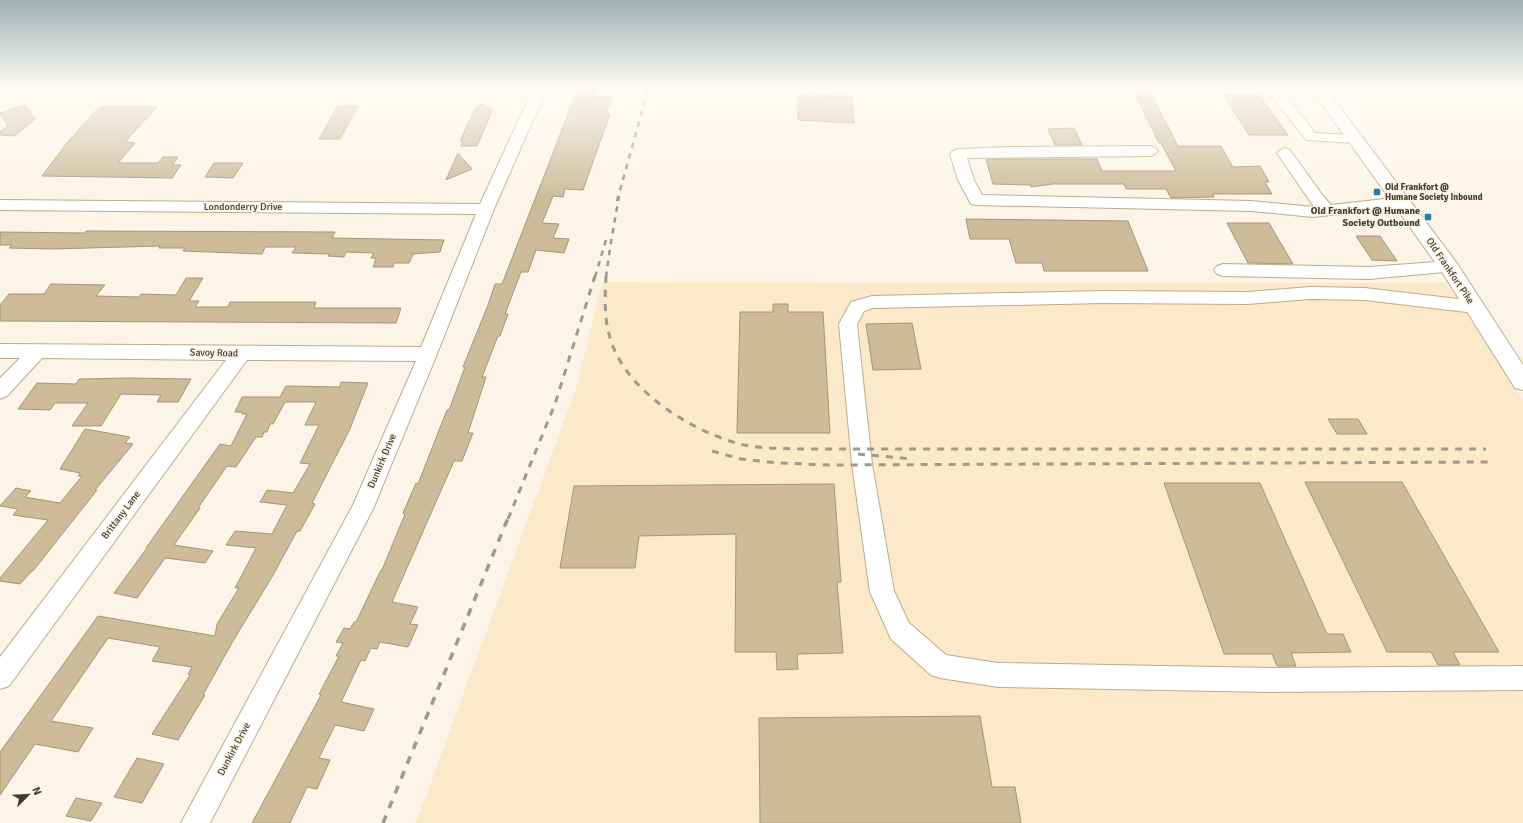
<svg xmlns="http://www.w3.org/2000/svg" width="1523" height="823" font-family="Signika,sans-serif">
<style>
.built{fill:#fbe9c9}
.building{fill:#cdbb9a;stroke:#a69575}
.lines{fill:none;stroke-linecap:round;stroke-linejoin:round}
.minor-casing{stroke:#bdac8b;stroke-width:2}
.major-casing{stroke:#bdac8b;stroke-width:2}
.minor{fill:#fff;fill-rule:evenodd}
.major{fill:#fff;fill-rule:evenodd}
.rail-far2{stroke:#a0998b;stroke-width:2.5;stroke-dasharray:5.5 5.5;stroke-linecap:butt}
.rail-far1{stroke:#a0998b;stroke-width:3;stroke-dasharray:7 7;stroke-linecap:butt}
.rail{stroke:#a0998b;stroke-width:3.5;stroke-dasharray:8 8;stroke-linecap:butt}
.poi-dot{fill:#1f82ad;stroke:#fcf5e7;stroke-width:1.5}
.labels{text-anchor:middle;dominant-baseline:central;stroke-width:3;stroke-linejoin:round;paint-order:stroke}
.far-poi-label{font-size:9px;font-weight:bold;fill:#433c2e;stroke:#fcf5e7;text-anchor:start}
.street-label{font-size:10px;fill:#433c2e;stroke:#fcf5e7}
.poi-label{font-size:10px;font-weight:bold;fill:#433c2e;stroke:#fcf5e7;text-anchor:end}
</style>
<rect width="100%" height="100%" fill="#fcf5e7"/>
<path class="built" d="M602,282L1446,283L1523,400V823H416L575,391Z"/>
<path class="building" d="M579,86H596L593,96H613L606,114H610L583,190L565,189L563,197L553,196L542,223L559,224L553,238L569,239L564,253L536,250L528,272H521L505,314H508L500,336H498L482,377H486L468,433H473L462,461H454L392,602L418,607L410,624L418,625L408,647L380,642L377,649L371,648L365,661L361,660L341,702L374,709L364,731L335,725L319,758L330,760L317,789L307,787L290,823H252L321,695L319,694L339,656H336L343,643L336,642L344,628L350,629L354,622H356L381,570H382L405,514L403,513L416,483L418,484L447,410H449L465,367H463L488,305L495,284H502Z
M1135,94H1151L1178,146H1221L1233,167L1260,166L1269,182H1265L1272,194H1213L1214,197L1171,198L1166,189H1126L1124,184H1053L1031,187V185L993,184L986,159H1097L1102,171H1176L1161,143H1159Z
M798,95L852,96L854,123L798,120Z
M1223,95H1259L1288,135H1249Z
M483,104L492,111L477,146H461L463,141H460L476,107Z
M25,105L35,119L15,136L0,135V132L8,126L0,113Z
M338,106H358L340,139H319Z
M99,107H157L125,142L135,143L118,163H158L163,157H178L172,165H181L172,178L42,176L67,143Z
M1074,128L1082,145H1055L1048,129Z
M458,153L472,169L446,180Z
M214,163H243L233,178L205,177Z
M966,219L1128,221L1148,271H1044L1042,263H1016L1009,239H970Z
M1227,223H1269L1293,264L1248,263Z
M86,231L335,232L332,238L444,240L440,252L413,254L409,263H394L393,267H373L376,258H371L374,253L346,252L344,257L328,256L330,254L292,253L296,247H265L262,254L183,251L185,248H159L160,246L52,249L9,248L12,245H0V232L85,233Z
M1356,236H1380L1397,261L1372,260Z
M186,278H203L189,301H199L195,307H228L230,302H316L314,308H401L396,323L0,321V305L9,294H44L51,284L105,285L96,296L139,297L141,294L176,295Z
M773,304H788V312H823L830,433H737L740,312H773Z
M912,323L921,369L873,370L866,324Z
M128,378L191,379L178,402H157L161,395L121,394L101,426H72L88,403H55L50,410L18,409L37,383L76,384L79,379Z
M341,382L368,383L349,431L312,503L315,504L300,531H297L272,577L233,641L203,695H205L178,740L152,734L190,675L188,674L192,667L152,661L160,647L108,638L51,721L93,728L78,752L35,744L0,795V752L98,616L215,636L217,624L239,588H235L256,548L226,545L235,531L272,534L287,505L260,502L267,490L293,493L310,464L300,463L319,425H305L316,402H285L273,424H270L267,432H264L262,437H256L236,467L227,466L198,508H200L174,545L213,551L205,563L165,558L137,598L114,593L147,548H146L220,444L231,446L247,414H242L243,412H235L242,397H280L286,386L340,387Z
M1328,419H1358L1367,434H1337Z
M85,429L130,437L125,443L133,444L95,490H97L33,571H32L20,584L0,581V578L48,520L13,515L18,509L0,506L16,488L31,491L25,497L60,503L82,476H78L80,473L60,469Z
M1305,482H1402L1499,652H1453L1460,665H1438L1431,652H1387Z
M1164,483H1260L1327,634H1343L1351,652L1291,653L1296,666H1277L1272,654H1224Z
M834,484L841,582H837L843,653L797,654L798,669L777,670L776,652H735L736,534L639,536L635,568H560L574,486Z
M980,716L992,787H1015L1021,823H760L759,718Z
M137,758L164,764L142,803L114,797Z
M76,798L102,803L91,821L66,816Z"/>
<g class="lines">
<g class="minor-casing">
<path id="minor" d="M0,86H548L494,209L437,354L373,509L210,823H181L353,505L416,361L247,360L9,686L0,689V657L226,360L42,358L7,396L0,399V378L20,358H0V344L421,347L476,214L0,210V200L480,204L531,93L0,92Z
M852,86H1226L1224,89L1219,90H859L854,89Z
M1264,86H1278L1315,133L1355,135L1360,136L1362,139L1360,142L1355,143L1306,140Z
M1150,146L1155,148L1158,151L1155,154L1150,156L967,158L974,180L982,195L1251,201L1314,207L1277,153L1280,150L1285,148L1290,150L1323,196L1331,205L1402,197L1408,198L1410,202L1408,206L1402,207L1313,217L1251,211L977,205L971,204L958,180L950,154L953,151L958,149L1008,147Z
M1449,261L1455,263L1458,267L1455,271L1369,279L1223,276L1217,274L1214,270L1217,266L1223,264L1369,267Z
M1310,287L1365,288L1475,301L1481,302L1484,307L1481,312L1475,313L1365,300L1310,299L1248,304L1103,303L873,308L864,311L857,324L872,464L894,591L909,623L946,655L998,663L1271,668L1523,666V690L1271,692L998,687L940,678L931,675L891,639L870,592L852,464L839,324L851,302L872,296L1103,291L1248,292Z"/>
</g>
<g class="major-casing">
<path id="major" d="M1309,86H1324L1456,262L1523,365V390L1515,388L1442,272Z"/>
</g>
<use href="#minor" class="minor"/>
<use href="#major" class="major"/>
<path class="rail-far2" d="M617,201L649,86
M595,277L606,240
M606,277L610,248L619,196"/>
<path class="rail-far1" d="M606,276C605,295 604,316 609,334C622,388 686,428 736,443C757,449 779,448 800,449H1486
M712,451L741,459L779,463L831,465L1494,462
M858,454L912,459
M508,519L555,404L595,276"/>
<path class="rail" d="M383,823L508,518"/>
</g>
<linearGradient id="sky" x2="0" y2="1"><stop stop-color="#9fb1b3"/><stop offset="0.43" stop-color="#fefaf4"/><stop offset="1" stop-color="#fefaf4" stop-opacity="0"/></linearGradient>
<rect width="1523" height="201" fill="url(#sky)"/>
<g class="poi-dot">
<rect x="1373" y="188" width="8" height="8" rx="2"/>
<rect x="1424" y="213" width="8" height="8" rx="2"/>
</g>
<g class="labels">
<g class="far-poi-label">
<text x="1385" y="187">Old Frankfort @<tspan x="1385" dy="10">Humane Society Inbound</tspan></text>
</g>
<g class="street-label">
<text x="243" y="207">Londonderry Drive</text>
<text transform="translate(1450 271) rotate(56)">Old Frankfort Pike</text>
<text transform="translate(214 353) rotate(1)">Savoy Road</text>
<text transform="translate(382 461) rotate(-67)">Dunkirk Drive</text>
<text transform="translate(121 515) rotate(-53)">Brittany Lane</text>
<text transform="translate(234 749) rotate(-62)">Dunkirk Drive</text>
</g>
<g class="poi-label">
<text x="1420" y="211">Old Frankfort @ Humane<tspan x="1420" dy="12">Society Outbound</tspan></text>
</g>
</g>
<g transform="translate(28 795) rotate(66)" stroke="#fcf5e7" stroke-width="3" paint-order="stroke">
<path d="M0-3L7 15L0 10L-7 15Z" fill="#433c2e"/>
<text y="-6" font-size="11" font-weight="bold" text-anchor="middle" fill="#433c2e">N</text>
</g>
</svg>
